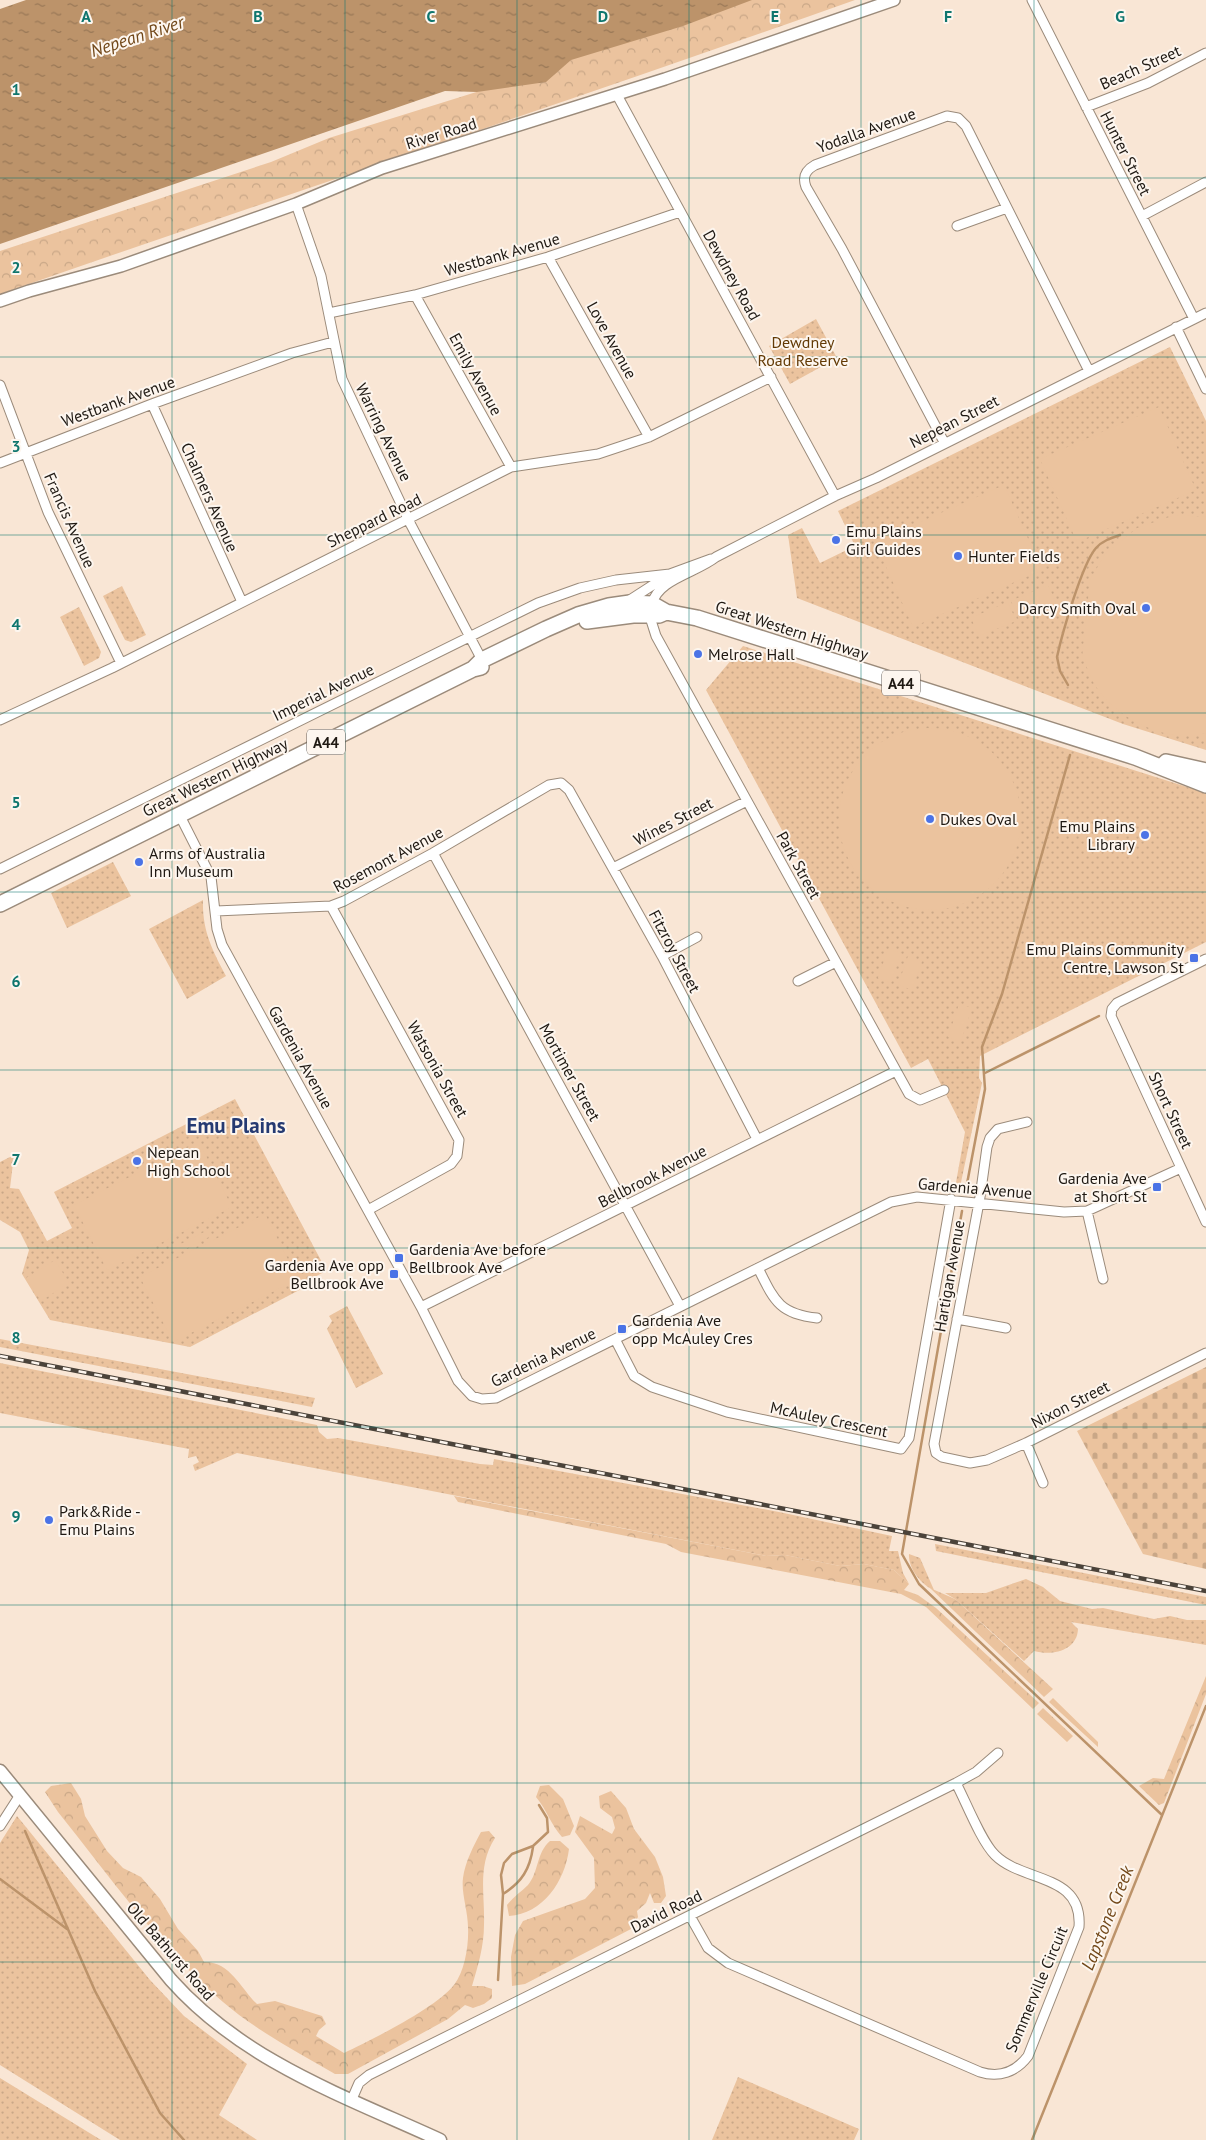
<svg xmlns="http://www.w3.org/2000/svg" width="1206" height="2140" font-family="'PT Sans',sans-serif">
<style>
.green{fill:url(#green-dots)}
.forest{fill:url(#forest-crowns)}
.cemetery{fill:url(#cemetery-stones)}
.pitch{fill:#ebc39e}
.water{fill:url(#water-ripples)}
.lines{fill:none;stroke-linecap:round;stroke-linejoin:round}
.stream{stroke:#bc936a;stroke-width:2.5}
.minor-casing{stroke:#9b8b7b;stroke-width:11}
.tertiary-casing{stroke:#9b8b7b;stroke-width:14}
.secondary-casing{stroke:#9b8b7b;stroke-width:15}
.trunk-casing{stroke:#9b8b7b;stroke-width:18}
.minor{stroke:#fff;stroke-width:9}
.tertiary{stroke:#fff;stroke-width:11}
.secondary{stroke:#fff;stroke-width:12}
.trunk{stroke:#fff;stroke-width:15}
.rail-casing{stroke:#4b433a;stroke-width:4.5}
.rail{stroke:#fdf6ef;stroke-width:2.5;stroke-dasharray:8;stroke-linecap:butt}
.grid{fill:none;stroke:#0f766e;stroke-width:1;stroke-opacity:0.55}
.poi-dot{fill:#4b73e6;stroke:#fdf6ef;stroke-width:2}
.labels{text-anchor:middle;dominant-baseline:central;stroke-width:4;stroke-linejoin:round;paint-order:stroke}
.shield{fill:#fdf6ef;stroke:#625b55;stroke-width:1}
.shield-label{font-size:15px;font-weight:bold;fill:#1f1913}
.street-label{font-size:16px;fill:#1f1913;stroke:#fdf6ef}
.park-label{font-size:16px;fill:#633a05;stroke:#fdf6ef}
.poi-label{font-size:16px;fill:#1f1913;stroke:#fdf6ef;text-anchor:start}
.water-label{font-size:18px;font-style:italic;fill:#724819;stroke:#fdf6ef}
.district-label{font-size:21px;font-weight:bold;fill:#253a72;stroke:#fdf6ef}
.grid-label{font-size:16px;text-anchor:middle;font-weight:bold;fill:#0f766e;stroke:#fdf6ef;stroke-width:4;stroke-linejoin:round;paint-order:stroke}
</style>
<defs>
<pattern id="green-dots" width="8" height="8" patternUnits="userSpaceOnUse" patternTransform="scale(1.25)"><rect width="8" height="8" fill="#ebc39e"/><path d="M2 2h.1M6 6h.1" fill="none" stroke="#c9a787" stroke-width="1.8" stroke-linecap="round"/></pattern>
<pattern id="forest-crowns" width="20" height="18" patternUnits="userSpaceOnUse" patternTransform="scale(1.25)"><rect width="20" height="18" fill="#ebc39e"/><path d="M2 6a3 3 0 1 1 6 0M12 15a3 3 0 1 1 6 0" fill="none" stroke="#c9a787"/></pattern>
<pattern id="cemetery-stones" width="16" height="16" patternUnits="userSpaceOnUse" patternTransform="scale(1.25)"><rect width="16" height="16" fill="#ebc39e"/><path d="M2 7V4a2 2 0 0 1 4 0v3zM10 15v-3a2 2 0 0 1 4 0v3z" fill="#c9a787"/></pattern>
<pattern id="water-ripples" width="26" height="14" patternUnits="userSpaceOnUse" patternTransform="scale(1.25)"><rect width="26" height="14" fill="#bc936a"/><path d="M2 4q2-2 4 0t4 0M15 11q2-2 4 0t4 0" fill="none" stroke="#987756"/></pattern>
</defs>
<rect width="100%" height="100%" fill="#f9e6d5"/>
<path class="green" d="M816,319L837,358L790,384L769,346Z
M1170,347L1206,421V750L1123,724L797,598L788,535L802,528L820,563L855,546L838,511Z
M122,586L146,635L131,642L125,640L103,596Z
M79,607L101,652L99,658L84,666L60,617Z
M743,646L1206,793V942L980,1056L979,1078L982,1083L960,1187L962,1189L955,1188L965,1132L928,1059L911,1068L706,690Z
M113,862L131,896L67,928L51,893Z
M203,900C202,930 212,950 226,976L187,999L149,929Z
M235,1099L325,1268L324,1272L305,1282L307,1286L190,1347L50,1320L22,1274L29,1250L20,1232L0,1220V1162L14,1155L10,1188L19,1189L47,1241L72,1228L54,1192Z
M347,1306L383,1374L356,1388L327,1329L332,1321L329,1316Z
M0,1339L315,1398L312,1407L0,1347Z
M0,1363L317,1425L319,1432L327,1439L338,1438L480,1464L493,1465L494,1459L779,1512L892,1536L889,1551H898L903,1573L909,1584L894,1570L864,1564L840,1566L785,1555L766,1556L237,1453L195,1471L193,1465L199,1462L196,1456L188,1458L189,1449L0,1413Z
M935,1544L1206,1597V1605L936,1551Z
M909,1554L920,1558L934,1590C921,1585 908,1568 909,1554Z
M1026,1579L1043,1587L1060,1601L1092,1609L1103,1608L1154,1619L1170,1616L1187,1620H1206V1645L1071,1622L1078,1629C1077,1651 1052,1656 1034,1651L1024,1661L955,1599L945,1593H986Z
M17,1816L150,1980L184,2016L247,2064L219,2115L257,2140H120L0,2065V1843Z
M738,2077L859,2129L854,2140H712Z
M0,2078L101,2140H0Z"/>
<path class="forest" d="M745,0H855C571,101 284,195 0,294V251L271,162L329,138L540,72L576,56Z
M454,1496L766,1556L785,1555L840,1566L864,1564L894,1570L909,1584L904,1590L918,1595L936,1608L1039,1703L1033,1709L926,1607L901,1594L681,1552L666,1544L458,1502Z
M930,1588L955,1599L1053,1689L1044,1697Z
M1206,1676V1694L1164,1803L1159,1805L1139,1786L1153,1778L1164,1779Z
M1053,1698L1098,1742V1747L1049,1702Z
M1043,1708L1073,1736L1067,1742L1037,1714Z
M71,1783L81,1799L85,1816L107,1851L123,1868L141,1877L160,1899L178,1929L198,1951L204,1962C230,1961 241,1989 257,2004L275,2001L322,2016L326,2024L319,2030L316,2036L344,2053C371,2040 436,2008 454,1985C465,1971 469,1944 468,1927C468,1911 461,1893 463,1878C465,1862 474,1845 481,1832L489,1831L495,1838C477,1866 485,1894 484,1925C484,1946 478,1966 472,1986H483L492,1989V1998L484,2004L473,2008L465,2005L448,2019L348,2074H335C297,2052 257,2031 223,2002C160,1948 110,1877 58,1812L45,1792L51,1786Z
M549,1785L563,1799L574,1826L570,1835L562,1837C551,1825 547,1810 536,1797L540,1786Z
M611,1791L626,1808L634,1829L655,1857L663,1877L666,1896L661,1903H654L650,1893L646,1903L637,1911L638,1917L631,1929L525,1984L512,1986L511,1957L515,1935L523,1921L585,1899L595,1888L594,1858L575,1832L580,1816L612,1834L615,1828L612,1817L600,1808L599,1796Z
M550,1841H560L569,1849C565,1881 543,1914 509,1916L507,1905C513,1897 521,1892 528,1885C539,1872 536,1853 550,1841Z"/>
<path class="cemetery" d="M1206,1367V1569L1143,1554L1077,1431Z"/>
<path class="pitch" d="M1159,407L1196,490L1077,542L1040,459Z
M1004,485L1042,570L913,627L875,542Z
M1175,515L1206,517V733C1161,747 1092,707 1085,659L1082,658L1090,580L1105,554L1137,528Z
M1048,585L1056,603L1019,619L1011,601Z
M1008,602L1016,621L979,636L971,618Z
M839 819a91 91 0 1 1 182 0a91 91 0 1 1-182 0Z
M888,949L901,953L891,983L878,978Z
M908,956L922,961L912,990L898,985Z
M959,1004L972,1008L961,1041L948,1037Z
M199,1142L232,1207L107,1270L74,1205Z
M265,1214L298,1279L173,1342L140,1277Z
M206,1231L209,1237L176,1254L173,1248Z
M55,1260L69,1283L41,1301L26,1278Z"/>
<path class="water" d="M26,0H752L683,26L571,60L546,82L477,92L445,91L0,244V9Z"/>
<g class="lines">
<path class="stream" d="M1068,685L1060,671L1057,657C1062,634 1082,564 1096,548C1102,541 1111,538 1120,535
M985,1073L1099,1016
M966,1189L985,1089L982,1047L1002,994L1070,755
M962,1211L902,1554L919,1584L1162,1815
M25,1831L95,1991L160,2113L184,2140
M0,1879L67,1929
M503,1894C522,1882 530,1869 533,1847
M498,1980L503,1894L501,1875L504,1863L512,1854L533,1846L548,1832L547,1818L539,1805
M1032,2140L1206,1706"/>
<g class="minor-casing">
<path id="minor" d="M1032,0L1194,319
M617,95L835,496
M1086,107L1148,83L1206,53
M296,204L321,276L342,379L411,525L482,660
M1142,216L1206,182
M957,226L1007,208
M548,257L649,437
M415,295L511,467
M329,313L415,295L548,257L680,212
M1176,327L1206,389
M0,385L48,512L121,663
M152,404L242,602
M944,442L842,249L806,187C802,176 806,170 815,165L947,116L958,118L966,126L1089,371
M0,463L152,404L292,353L333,342
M625,603L670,574L711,559
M652,604C658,579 696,573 716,557L835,496L876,478L1206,313
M649,614L656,636L909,1094L920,1100L944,1090
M0,720L112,668L511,467L598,454L649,437L771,377
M179,814L211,877L217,929L222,945L421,1307L458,1381L472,1396L482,1399L496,1398L891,1202L917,1197L1064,1212L1087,1211L1096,1207L1181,1168
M433,853L680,1306
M613,868L747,801
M0,869L538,603L580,588L616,580L670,574
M331,906L459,1140L457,1156L451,1164L368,1210
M216,911L331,906L344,901L433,853L549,785L561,783L569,790L662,956L757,1139
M662,956L697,937
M1206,959L1117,1003L1112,1009L1111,1016L1206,1222
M798,981L836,962
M1027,1122L998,1129L990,1138L987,1147L980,1197L934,1444L936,1453L942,1457L970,1463L987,1460L1026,1443L1206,1353
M1087,1211L1103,1279
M758,1268C774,1300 779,1314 817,1318
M421,1307L896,1071
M957,1319L1006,1328
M615,1339L634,1376L652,1387L727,1412L901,1449L909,1438L951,1199
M1026,1443L1043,1483
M0,1826L20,1795
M690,1916L708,1948L728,1963L980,2072C999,2078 1016,2072 1028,2056L1079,1927C1083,1873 1023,1883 995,1855C981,1841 966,1802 956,1783
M352,2099L359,2083L369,2075L956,1783L976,1772L998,1753"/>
</g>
<g class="tertiary-casing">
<path id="tertiary" d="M0,301L29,291L121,266L296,204L382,168L665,79L894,0"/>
</g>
<g class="secondary-casing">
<path id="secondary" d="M0,1771L171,1980C243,2061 344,2096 440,2140"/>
</g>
<g class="trunk-casing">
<path id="trunk" d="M587,621L633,615H659L666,612
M473,669L482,660L546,629L578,615L609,606L630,603L652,604L666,612L697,618L1135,757L1206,785
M1166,762L1206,771
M0,904L473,669L481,667"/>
</g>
<use href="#minor" class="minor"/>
<use href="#tertiary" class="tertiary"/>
<use href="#secondary" class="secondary"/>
<use href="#trunk" class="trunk"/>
<g class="rail-casing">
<path id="rail" d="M0,1356L1206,1591"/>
</g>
<use href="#rail" class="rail"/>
</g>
<path class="grid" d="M172,0V2140M345,0V2140M517,0V2140M689,0V2140M861,0V2140M1034,0V2140M0,178H1206M0,357H1206M0,535H1206M0,713H1206M0,892H1206M0,1070H1206M0,1248H1206M0,1427H1206M0,1605H1206M0,1783H1206M0,1962H1206"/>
<g class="poi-dot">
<circle cx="836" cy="540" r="5"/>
<circle cx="958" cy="556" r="5"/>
<circle cx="1146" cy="608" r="5"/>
<circle cx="698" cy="654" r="5"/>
<circle cx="930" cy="819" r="5"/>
<circle cx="1145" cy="835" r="5"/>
<circle cx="139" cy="862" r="5"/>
<rect x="1189" y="953" width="10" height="10" rx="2.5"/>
<circle cx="137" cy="1161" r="5"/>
<rect x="1152" y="1182" width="10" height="10" rx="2.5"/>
<rect x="394" y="1253" width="10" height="10" rx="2.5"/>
<rect x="389" y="1269" width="10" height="10" rx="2.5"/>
<rect x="617" y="1324" width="10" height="10" rx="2.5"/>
<circle cx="49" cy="1520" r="5"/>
</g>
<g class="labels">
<g class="shield">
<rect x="882" y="670.5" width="38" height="25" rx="4"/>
<rect x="307" y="729.5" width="38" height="25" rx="4"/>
</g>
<g class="shield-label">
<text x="901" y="683">A44</text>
<text x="326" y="742">A44</text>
</g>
<g class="street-label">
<text transform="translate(1140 67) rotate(-24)">Beach Street</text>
<text transform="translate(866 130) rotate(-20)">Yodalla Avenue</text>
<text transform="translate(441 133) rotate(-17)">River Road</text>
<text transform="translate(1126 153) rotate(63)">Hunter Street</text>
<text transform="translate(502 254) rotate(-16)">Westbank Avenue</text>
<text transform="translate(732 275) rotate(61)">Dewdney Road</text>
<text transform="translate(612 340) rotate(61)">Love Avenue</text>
<text transform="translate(476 374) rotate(61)">Emily Avenue</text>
<text transform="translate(118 401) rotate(-20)">Westbank Avenue</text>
<text transform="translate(954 421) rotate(-27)">Nepean Street</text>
<text transform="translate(384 432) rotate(64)">Warring Avenue</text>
<text transform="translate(210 497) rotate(66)">Chalmers Avenue</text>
<text transform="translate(70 520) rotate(66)">Francis Avenue</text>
<text transform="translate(374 520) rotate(-26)">Sheppard Road</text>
<text transform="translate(792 630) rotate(18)">Great Western Highway</text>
<text transform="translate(323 692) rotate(-26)">Imperial Avenue</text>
<text transform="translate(215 777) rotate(-26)">Great Western Highway</text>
<text transform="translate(673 821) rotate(-27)">Wines Street</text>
<text transform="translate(388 859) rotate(-28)">Rosemont Avenue</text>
<text transform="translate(799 865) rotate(61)">Park Street</text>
<text transform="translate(675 951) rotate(62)">Fitzroy Street</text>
<text transform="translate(301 1057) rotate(61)">Gardenia Avenue</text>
<text transform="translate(438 1069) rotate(61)">Watsonia Street</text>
<text transform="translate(570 1072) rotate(61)">Mortimer Street</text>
<text transform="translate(1171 1110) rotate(65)">Short Street</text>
<text transform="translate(652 1176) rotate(-27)">Bellbrook Avenue</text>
<text transform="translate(975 1188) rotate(5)">Gardenia Avenue</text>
<text transform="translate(949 1276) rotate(-80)">Hartigan Avenue</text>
<text transform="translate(543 1357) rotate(-26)">Gardenia Avenue</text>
<text transform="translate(1070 1404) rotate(-27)">Nixon Street</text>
<text transform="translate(829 1419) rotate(12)">McAuley Crescent</text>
<text transform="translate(666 1911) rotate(-26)">David Road</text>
<text transform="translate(171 1951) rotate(49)">Old Bathurst Road</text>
<text transform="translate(1036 1989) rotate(-67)">Sommerville Circuit</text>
</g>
<g class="park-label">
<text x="803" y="342">Dewdney<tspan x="803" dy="18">Road Reserve</tspan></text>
</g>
<g class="poi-label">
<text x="846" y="531">Emu Plains<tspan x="846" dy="18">Girl Guides</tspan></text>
<text x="968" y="556">Hunter Fields</text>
<text x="1136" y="608" text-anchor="end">Darcy Smith Oval</text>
<text x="708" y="654">Melrose Hall</text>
<text x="940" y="819">Dukes Oval</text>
<text x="1135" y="826" text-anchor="end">Emu Plains<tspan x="1135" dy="18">Library</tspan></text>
<text x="149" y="853">Arms of Australia<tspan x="149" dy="18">Inn Museum</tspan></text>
<text x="1184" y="949" text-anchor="end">Emu Plains Community<tspan x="1184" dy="18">Centre, Lawson St</tspan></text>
<text x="147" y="1152">Nepean<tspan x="147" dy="18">High School</tspan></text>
<text x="1147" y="1178" text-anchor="end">Gardenia Ave<tspan x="1147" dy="18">at Short St</tspan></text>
<text x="409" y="1249">Gardenia Ave before<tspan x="409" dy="18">Bellbrook Ave</tspan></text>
<text x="384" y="1265" text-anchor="end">Gardenia Ave opp<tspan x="384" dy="18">Bellbrook Ave</tspan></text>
<text x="632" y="1320">Gardenia Ave<tspan x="632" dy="18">opp McAuley Cres</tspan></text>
<text x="59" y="1511">Park&amp;Ride -<tspan x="59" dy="18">Emu Plains</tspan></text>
</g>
<g class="water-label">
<text transform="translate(137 36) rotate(-18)">Nepean River</text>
<text transform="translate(1107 1918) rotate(-68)">Lapstone Creek</text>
</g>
<g class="district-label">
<text x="236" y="1125">Emu Plains</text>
</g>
</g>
<g class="grid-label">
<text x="86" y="22">A</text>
<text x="258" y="22">B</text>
<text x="431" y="22">C</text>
<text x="603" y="22">D</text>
<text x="775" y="22">E</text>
<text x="948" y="22">F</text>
<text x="1120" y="22">G</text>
<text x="16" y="95">1</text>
<text x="16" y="273">2</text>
<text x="16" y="452">3</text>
<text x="16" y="630">4</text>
<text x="16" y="808">5</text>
<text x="16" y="987">6</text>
<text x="16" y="1165">7</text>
<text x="16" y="1343">8</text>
<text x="16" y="1522">9</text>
</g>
</svg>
